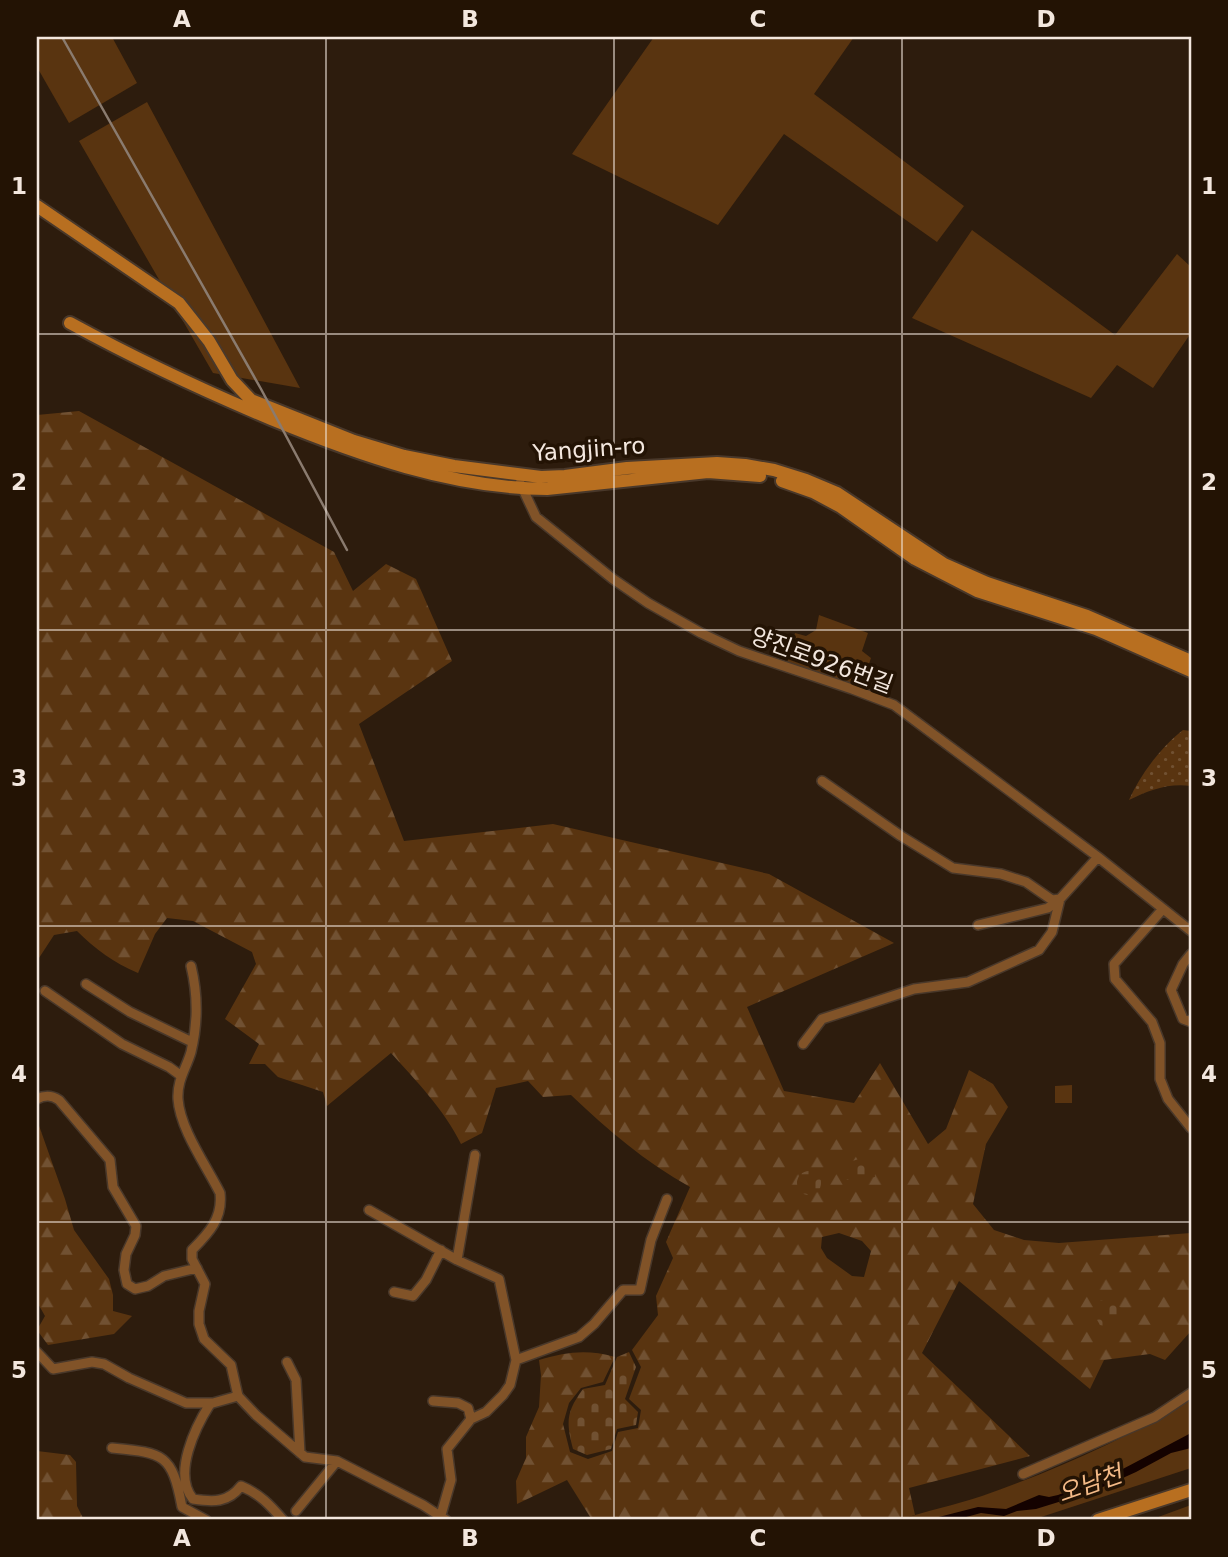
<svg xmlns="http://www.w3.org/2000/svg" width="1228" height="1557" font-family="'DejaVu Sans','Noto Sans KR',sans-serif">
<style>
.grass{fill:#593410}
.forest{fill:url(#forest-firs);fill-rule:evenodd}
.cemetery{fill:url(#cemetery-stones)}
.garden{fill:url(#garden-dots)}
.water{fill:#140200}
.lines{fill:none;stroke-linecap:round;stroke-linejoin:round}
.street-casing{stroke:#49382a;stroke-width:12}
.secondary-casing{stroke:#49382a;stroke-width:16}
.street{stroke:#815328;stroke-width:9}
.secondary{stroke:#b86f20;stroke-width:12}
.rail{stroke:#8a7b6f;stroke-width:2.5}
.grid{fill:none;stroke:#f3e7de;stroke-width:2;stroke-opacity:0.55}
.labels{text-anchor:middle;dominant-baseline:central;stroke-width:7;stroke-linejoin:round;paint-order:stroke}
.street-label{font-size:23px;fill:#f3e7de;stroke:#231304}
.water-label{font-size:24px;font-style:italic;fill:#f4ba87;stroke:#231304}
.neatline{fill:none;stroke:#f3e7de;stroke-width:2.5}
.grid-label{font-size:23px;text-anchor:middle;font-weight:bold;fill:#f3e7de}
</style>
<defs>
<pattern id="forest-firs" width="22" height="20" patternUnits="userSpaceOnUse" patternTransform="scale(1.75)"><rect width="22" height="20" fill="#593410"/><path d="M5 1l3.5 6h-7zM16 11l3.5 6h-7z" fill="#715132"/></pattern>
<pattern id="cemetery-stones" width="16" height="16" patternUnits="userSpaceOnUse" patternTransform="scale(1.75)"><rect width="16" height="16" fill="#593410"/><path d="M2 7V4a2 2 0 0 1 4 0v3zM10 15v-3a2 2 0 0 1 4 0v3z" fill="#715132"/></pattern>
<pattern id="garden-dots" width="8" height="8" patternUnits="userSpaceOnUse" patternTransform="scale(1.75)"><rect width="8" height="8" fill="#593410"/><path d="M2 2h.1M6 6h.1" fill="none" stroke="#715132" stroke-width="1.8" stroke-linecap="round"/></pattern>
</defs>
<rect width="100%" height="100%" fill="#2d1c0d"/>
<path class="grass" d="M37,37H112L137,83L69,123L37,67Z
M654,37H854L814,94L964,206L937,242L784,134L718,225L572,154Z
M147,102L300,388L213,373L79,141Z
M972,230L1115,335L1177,254L1191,267V333L1153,388L1117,365L1091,398L912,318Z
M819,615L868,633L862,651L871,658L861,688L787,663L795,633L806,636L816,630Z
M1072,1085V1103H1055V1086Z
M1191,1398V1468L1032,1520H899C926,1511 955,1505 982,1496C1055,1470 1126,1440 1191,1398Z
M1191,1505V1520H1150Z"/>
<path class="forest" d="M79,411L334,552L353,591L386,564L416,579L452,661L359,724L404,841L553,824L769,874L894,943L747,1007L784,1091L854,1103L880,1063L928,1144L946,1129L969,1070L993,1084L1008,1107L986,1144L973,1204L994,1230L1024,1240L1059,1243L1191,1233V1331L1165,1360L1150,1354L1104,1360L1090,1389L959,1281L922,1353L1030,1456L909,1488L915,1515L899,1520H592L567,1480L517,1504L516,1481L526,1458V1437L539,1407L541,1375L539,1360C567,1352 586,1349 615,1357L603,1382L581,1388L569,1403L563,1424L570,1452L588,1459L612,1451L618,1432L638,1428L641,1410L629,1399L641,1367L632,1350L658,1315L656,1296L673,1258L666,1242L690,1187C645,1162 608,1130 571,1095L543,1097L528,1081L496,1088L482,1133L461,1144C444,1109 416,1081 391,1053L327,1106L323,1092L278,1077L265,1064H249L259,1044L225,1019L256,964L252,952L193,921L167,918L155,934L138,973C114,963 95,949 77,931L54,935L37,961V415ZM839,1233L862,1241L871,1251L864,1277L852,1276L827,1258L821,1248L822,1237Z
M37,1120L65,1199L74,1230L109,1279L113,1295V1311L132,1316L114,1334L48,1345L37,1330L45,1316L37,1302Z
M37,1451L70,1455L76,1462L77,1506L84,1520H37Z"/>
<path class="cemetery" d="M862,1158L873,1163L875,1177L847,1180L840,1165Z
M797 1183a12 12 0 1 1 24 0a12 12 0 1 1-24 0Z
M1101,1300L1111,1301L1121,1308L1123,1319L1110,1327L1100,1325L1096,1318L1095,1305Z
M629,1352L636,1367L625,1399L638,1412L636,1425L617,1429L611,1449L587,1455L573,1449C566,1422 566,1412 583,1389L605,1385L617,1357Z"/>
<path class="garden" d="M1183,730L1191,731V786C1168,783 1150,790 1129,800C1140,775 1161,747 1183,730Z"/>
<path class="water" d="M1191,1433V1448L1171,1453L1136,1472L1094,1491L1036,1509L1017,1511L1004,1516L981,1513L955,1520H927L978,1507L1006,1509L1039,1495L1049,1497L1058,1495L1119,1471Z"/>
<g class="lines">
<g class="street-casing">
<path id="street" d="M520,483L536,517L613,579L648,603L701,633L739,651L852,689L894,705L1098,857L1191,931
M822,781L901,836L953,868L1001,874L1026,882L1052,900L1060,899L1098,857
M1162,910L1114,964L1115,979L1152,1022L1160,1043V1079L1168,1099L1191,1128
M978,925L1048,908L1058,900
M1191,954L1183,964L1171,990L1183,1019L1191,1022
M191,966C198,995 198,1023 191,1052C186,1069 177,1080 178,1099C180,1129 206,1165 220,1193C223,1218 209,1233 192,1250V1259L205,1284L199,1311V1324L204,1339L231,1365L238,1396L256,1415L305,1457L337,1461L423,1505L446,1520
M86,984L130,1012L192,1042
M45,991L122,1044L169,1067L180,1075
M803,1044L822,1019L914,989L968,982L1039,950L1052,932L1060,899
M37,1099C45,1095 51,1095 59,1100L110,1160L113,1187L136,1226L135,1235L126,1254L124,1270L127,1284L135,1289L148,1286L164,1276L197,1268
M369,1210L457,1260L499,1279L516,1360
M457,1260L475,1155
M394,1292L413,1296L426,1280L441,1250
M37,1352L53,1369L92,1362L104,1364L129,1378L186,1403H213L238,1396
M287,1362L296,1380L300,1453
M433,1401L458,1403L468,1408L471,1419
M210,1404C196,1426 172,1474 193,1499C213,1502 228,1503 241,1486C260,1494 270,1505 283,1520
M112,1448C163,1453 172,1453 182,1507L206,1520
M1023,1474L1155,1417L1191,1393
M296,1511L337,1461
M441,1515L451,1480L447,1449L471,1419L486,1412L503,1395L510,1385L516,1360L579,1337L594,1324L623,1290H640L651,1240L667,1199"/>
</g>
<g class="secondary-casing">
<path id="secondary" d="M37,206L179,303L209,341L232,380L251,400L354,441L404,456L454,466L541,477L565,476L627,468L717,463L745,465L774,470L806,480L837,493L944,564L987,583L1087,616L1191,661
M70,323C136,359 202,390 271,419C359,455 451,488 547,489L708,472L760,476
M782,481L813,492L841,507L915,559L977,591L1096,629L1191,671
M1098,1520L1191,1490"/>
</g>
<use href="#street" class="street"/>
<use href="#secondary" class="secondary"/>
<path class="rail" d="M62,37L261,389L347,550"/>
</g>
<path class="grid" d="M326,37V1520M614,37V1520M902,37V1520M37,334H1191M37,630H1191M37,926H1191M37,1222H1191"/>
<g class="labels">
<g class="street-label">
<text transform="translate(589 449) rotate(-4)">Yangjin-ro</text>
<text transform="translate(822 660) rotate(20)">양진로926번길</text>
</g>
<g class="water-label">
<text transform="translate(1090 1484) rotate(-19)">오남천</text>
</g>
</g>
<rect width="1228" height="1557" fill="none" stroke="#231304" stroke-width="77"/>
<rect x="38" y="38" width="1152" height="1480" class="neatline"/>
<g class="grid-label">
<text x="182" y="27">A</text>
<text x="470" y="27">B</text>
<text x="758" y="27">C</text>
<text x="1046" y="27">D</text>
<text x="19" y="194">1</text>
<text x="1209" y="194">1</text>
<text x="19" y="490">2</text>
<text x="1209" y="490">2</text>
<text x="19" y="786">3</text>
<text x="1209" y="786">3</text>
<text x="19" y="1082">4</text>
<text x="1209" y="1082">4</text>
<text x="19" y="1378">5</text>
<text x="1209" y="1378">5</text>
<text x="182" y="1546">A</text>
<text x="470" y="1546">B</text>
<text x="758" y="1546">C</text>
<text x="1046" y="1546">D</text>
</g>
</svg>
